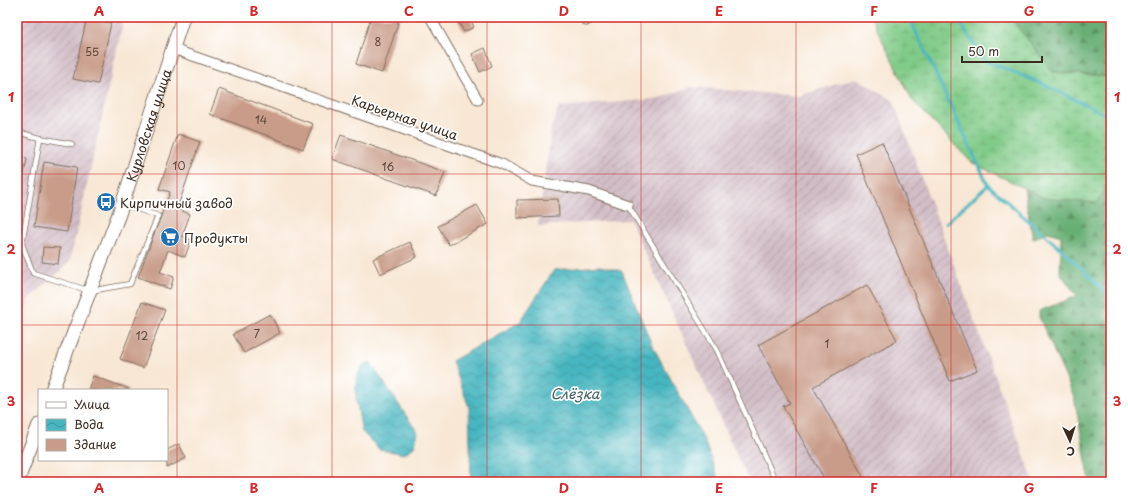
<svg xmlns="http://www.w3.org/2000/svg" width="1128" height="499" font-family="'Playpen Sans',sans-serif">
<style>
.industrial{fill:url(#industrial-furrows)}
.forest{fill:url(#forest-firs);stroke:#526c49}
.wetland{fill:url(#wetland-marsh);stroke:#5e7a53}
.water{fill:url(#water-waves);stroke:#41706f}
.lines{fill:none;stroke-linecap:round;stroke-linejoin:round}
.stream{stroke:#47b6c0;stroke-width:3}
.building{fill:#c99c89}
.service-casing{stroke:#7d6c5e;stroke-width:6}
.minor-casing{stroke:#7d6c5e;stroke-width:11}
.secondary-casing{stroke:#7d6c5e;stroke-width:15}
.service{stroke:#fff;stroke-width:4.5}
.minor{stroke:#fff;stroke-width:9}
.secondary{stroke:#fff;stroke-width:13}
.grid{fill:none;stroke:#d62828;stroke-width:1;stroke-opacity:0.55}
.labels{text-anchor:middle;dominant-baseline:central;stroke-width:3.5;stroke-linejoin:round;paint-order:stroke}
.number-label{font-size:11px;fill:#5e4639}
.street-label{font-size:13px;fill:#3b2a1e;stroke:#fff}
.poi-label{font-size:13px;fill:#3b2a1e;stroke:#fff;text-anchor:start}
.water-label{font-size:14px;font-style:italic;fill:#40625f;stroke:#fff}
.neatline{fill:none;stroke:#d62828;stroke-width:1.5}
.grid-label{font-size:13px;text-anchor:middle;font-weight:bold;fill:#d62828}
</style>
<defs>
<pattern id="industrial-furrows" width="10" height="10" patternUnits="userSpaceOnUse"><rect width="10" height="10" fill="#d2bdc6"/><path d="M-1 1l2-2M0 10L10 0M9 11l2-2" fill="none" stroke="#ac9aa0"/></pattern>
<pattern id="forest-firs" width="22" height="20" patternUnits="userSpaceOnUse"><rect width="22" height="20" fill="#68af74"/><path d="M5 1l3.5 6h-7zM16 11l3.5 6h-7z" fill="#578f5f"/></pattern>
<pattern id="wetland-marsh" width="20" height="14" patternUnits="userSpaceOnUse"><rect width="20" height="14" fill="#81cb88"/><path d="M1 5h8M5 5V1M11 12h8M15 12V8" fill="none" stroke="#70ae75"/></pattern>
<pattern id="water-waves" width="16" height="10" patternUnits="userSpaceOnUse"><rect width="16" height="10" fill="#47b6c0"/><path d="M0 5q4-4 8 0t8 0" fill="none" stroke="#3c949b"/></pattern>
</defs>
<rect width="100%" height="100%" fill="#fff"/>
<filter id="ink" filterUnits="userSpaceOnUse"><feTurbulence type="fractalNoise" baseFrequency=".025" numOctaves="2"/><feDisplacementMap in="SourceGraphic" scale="8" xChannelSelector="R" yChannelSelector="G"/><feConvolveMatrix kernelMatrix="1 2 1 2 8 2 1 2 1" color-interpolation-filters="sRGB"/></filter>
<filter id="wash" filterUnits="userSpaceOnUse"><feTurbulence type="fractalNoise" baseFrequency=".012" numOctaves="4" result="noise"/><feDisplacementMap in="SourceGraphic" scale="16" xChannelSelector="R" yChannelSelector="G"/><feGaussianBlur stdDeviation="0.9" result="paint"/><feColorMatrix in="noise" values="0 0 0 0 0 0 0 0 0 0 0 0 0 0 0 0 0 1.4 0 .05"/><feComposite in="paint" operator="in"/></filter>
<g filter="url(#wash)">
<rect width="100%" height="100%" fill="#f8e7d4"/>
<path class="industrial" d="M17,17H124L70,261L28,300L17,348Z
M856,78L893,100L1034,482H749L630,220L538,226L551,129L559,107L656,99L692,87L799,96Z"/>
<path class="forest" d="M1010,17H1111V77L1053,72Z
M1111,181V482H1090L1074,397L1039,317V311L1077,296L1060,273L1061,236L1048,232L1033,239L1024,189L1044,198Z"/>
<path class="wetland" d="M871,17H1010L1053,72L1111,77V181H1109L1097,203L1044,198L971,162L912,100Z"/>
<path class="water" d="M600,266L622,271L651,343L704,440L718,478L714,482H471L469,407L452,361L520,322L554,270Z
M370,362L418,433L414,447L404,454L379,449L362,432L356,399V379L362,366Z"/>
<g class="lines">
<path class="stream" d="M909,17L988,185L1070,257L1111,297
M956,17L986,61L1043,84L1111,117
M946,223L988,185"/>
</g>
<g id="blocks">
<path class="building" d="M87,17L111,23L98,84L73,79Z
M371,17H400L382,73L356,64Z
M456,17H469L474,27L464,32Z
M485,48L492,66L480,72L472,54Z
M219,89L313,124L303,149L210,114Z
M178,134L200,142L177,209L190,214L182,236L191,240L185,257L168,250L160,272L174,277L170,289L138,277L170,192L159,189Z
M341,135L445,172L436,196L332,159Z
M882,142L977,370L950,381L856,154Z
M17,157L27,159L21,189H17Z
M44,162L77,167L67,232L34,227Z
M558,199L559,216L517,218V200Z
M477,205L488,224L449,245L438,226Z
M410,242L417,257L380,274L373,259Z
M43,247L60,248L58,264L42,262Z
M867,285L897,340L813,387L866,482H826L783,406L790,403L758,345Z
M142,302L165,310L143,368L120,359Z
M270,314L280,333L244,353L233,334Z
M93,376L129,389V390H88Z
M179,444L186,458L167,468V450Z"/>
</g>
</g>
<g filter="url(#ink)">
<use href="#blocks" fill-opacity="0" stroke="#7d6c5e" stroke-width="1"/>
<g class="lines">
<g class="service-casing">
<path id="service" d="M17,132L40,138L22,244L33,273L90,291L130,284L158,216L123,204
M40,138L72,144
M628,205L717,350L776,482"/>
</g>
<g class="minor-casing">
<path id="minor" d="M430,17L478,100
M584,17L586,21
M173,49L502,164L532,181L589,191L628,205"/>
</g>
<g class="secondary-casing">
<g id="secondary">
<path id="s1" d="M52,390L119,214L183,17"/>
<path d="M17,482L39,425"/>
</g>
</g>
<use href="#service" class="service"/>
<use href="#minor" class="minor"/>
<use href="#secondary" class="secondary"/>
</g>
</g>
<path class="grid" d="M177,17V482M332,17V482M487,17V482M641,17V482M796,17V482M951,17V482M17,174H1111M17,325H1111"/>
<defs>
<g id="bus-disc" transform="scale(1)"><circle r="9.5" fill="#1f6fb2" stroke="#fff"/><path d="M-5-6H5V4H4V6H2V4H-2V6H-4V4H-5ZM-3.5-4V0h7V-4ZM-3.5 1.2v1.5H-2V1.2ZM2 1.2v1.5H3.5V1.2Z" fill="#fff"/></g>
<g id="supermarket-disc" transform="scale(1)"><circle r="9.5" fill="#1f6fb2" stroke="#fff"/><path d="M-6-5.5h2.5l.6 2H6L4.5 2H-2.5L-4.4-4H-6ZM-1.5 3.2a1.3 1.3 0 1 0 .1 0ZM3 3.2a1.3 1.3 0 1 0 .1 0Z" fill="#fff"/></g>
</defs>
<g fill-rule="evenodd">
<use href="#bus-disc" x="106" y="202"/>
<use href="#supermarket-disc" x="170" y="237"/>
</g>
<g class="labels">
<g class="number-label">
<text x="378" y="41">8</text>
<text x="92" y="51">55</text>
<text x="261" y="119">14</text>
<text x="179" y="165">10</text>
<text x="388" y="166">16</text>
<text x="257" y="333">7</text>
<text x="142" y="335">12</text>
<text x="827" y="343">1</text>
</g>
<g class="street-label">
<text transform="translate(405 117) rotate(19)">Карьерная улица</text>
<text stroke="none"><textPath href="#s1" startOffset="282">Курловская улица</textPath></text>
</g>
<g class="poi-label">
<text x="120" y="202">Кирпичный завод</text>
<text x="184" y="237">Продукты</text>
</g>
<g class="water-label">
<text x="575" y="393">Слёзка</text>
</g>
</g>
<rect width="1128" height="499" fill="none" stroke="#fff" stroke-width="44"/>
<rect x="38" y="389" width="130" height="72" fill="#ffffff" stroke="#b1aaa5"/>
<rect x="46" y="402" width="20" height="6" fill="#ffffff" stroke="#b1aaa5"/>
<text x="74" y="409" font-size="12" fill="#3b2a1e">Улица</text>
<rect x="46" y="419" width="20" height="12" fill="url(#water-waves)" stroke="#b1aaa5"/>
<text x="74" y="429" font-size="12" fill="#3b2a1e">Вода</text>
<rect x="46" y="439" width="20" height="12" fill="#c99c89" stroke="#b1aaa5"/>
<text x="74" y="449" font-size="12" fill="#3b2a1e">Здание</text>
<g transform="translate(1070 441) rotate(176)" stroke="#ffffff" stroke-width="3" paint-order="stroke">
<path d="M0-3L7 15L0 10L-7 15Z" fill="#3b2a1e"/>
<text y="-6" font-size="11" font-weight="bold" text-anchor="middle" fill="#3b2a1e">С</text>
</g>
<path d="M962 56v6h80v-6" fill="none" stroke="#3b2a1e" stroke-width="2"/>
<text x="968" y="56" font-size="12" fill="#3b2a1e" stroke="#ffffff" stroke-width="3" paint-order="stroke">50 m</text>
<rect x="22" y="22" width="1084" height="455" class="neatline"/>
<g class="grid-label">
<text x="99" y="16">A</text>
<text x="254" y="16">B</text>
<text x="409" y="16">C</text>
<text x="564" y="16">D</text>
<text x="719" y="16">E</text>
<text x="874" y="16">F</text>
<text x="1029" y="16">G</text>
<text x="11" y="102">1</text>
<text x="1117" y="102">1</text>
<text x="11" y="254">2</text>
<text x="1117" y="254">2</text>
<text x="11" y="406">3</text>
<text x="1117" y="406">3</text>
<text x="99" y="493">A</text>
<text x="254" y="493">B</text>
<text x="409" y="493">C</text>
<text x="564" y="493">D</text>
<text x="719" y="493">E</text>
<text x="874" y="493">F</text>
<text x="1029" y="493">G</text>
</g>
</svg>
